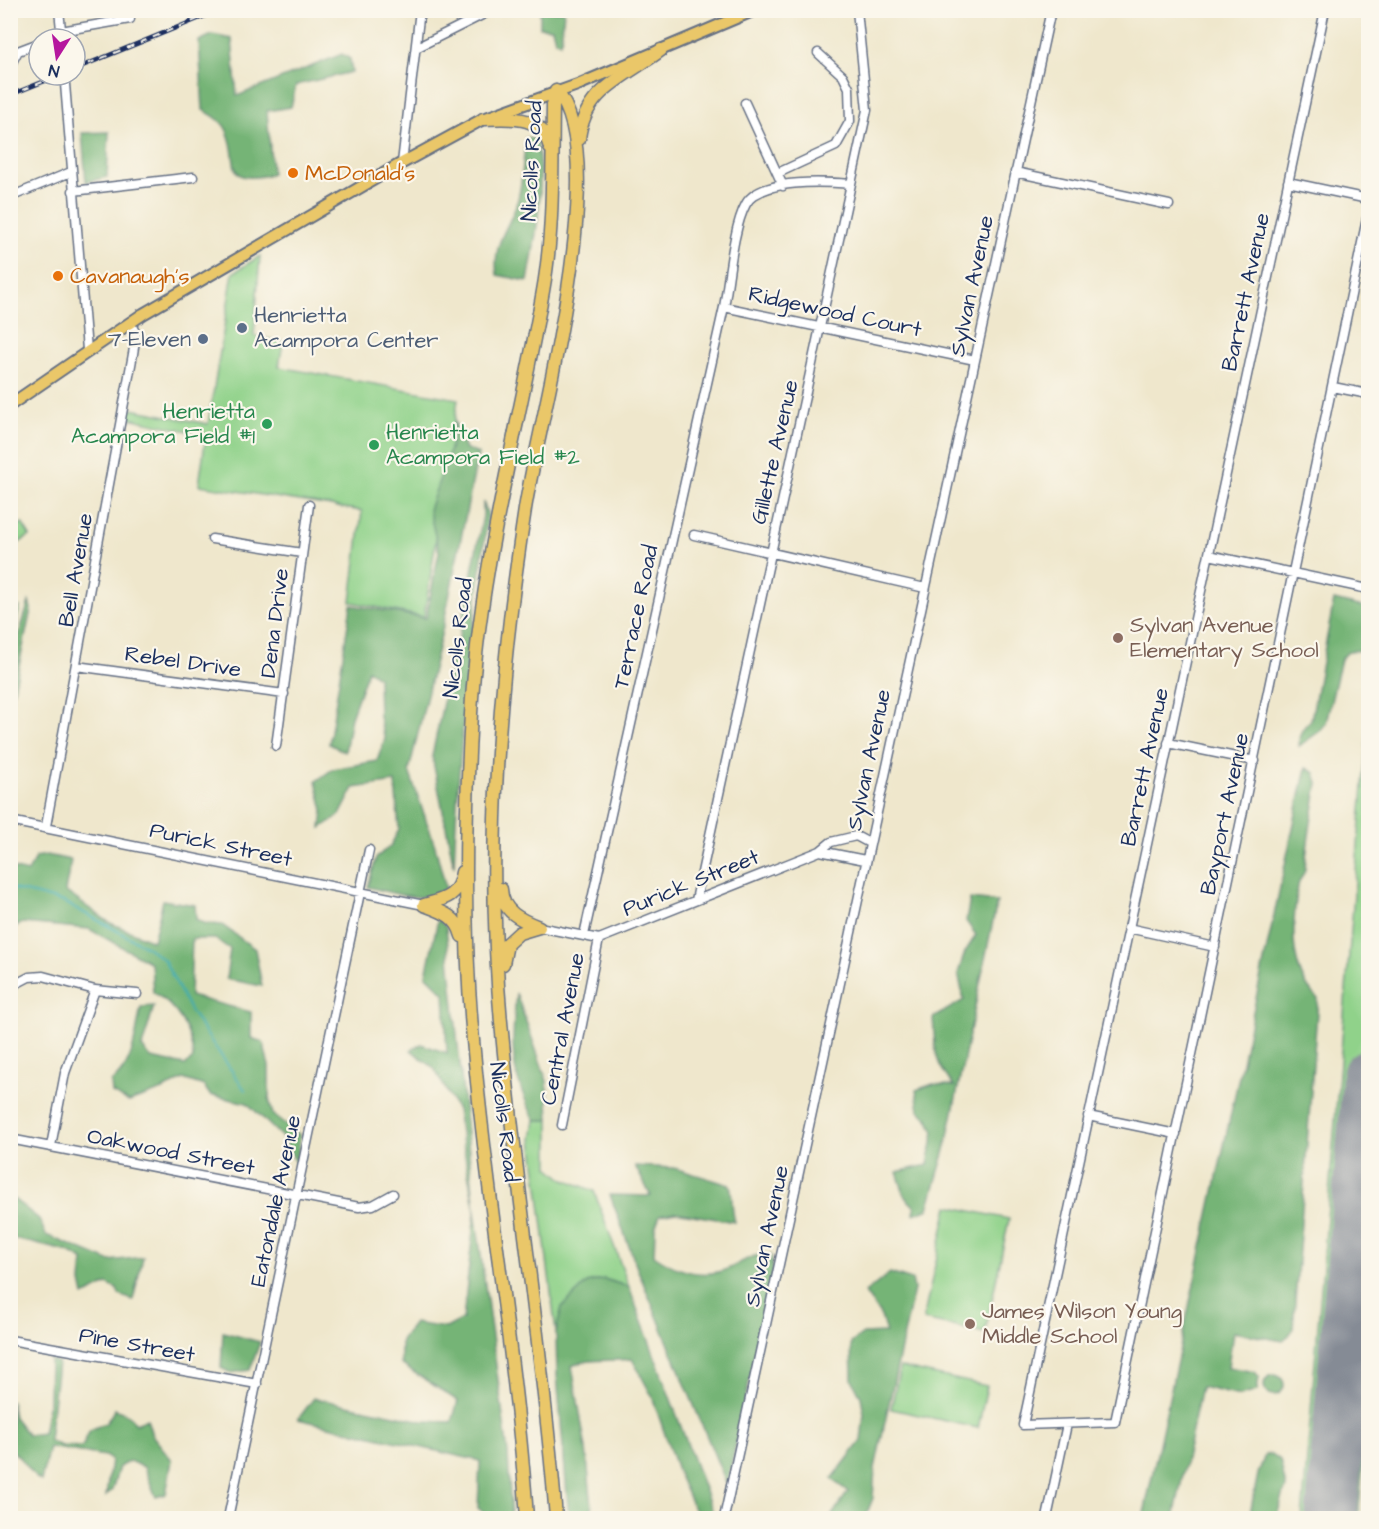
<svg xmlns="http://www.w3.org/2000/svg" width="1379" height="1529" font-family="'Architects Daughter',sans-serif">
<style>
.green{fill:#90d28a;stroke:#568074;stroke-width:1.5}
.forest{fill:#74b476;stroke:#48726a;stroke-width:1.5}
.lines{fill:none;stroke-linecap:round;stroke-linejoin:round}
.stream{stroke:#3bacb4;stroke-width:2}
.runway{stroke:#858b95;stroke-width:52}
.minor-casing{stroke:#656f84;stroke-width:11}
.major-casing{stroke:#656f84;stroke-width:14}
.highway-casing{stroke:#656f84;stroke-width:15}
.minor{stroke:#fff;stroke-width:8}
.major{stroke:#eac769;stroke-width:10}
.highway{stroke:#eac769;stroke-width:12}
.rail-casing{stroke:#1b2f5e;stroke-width:4.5}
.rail{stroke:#fbf7ec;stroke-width:2;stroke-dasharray:7;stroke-linecap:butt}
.food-dot{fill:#e8710a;stroke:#fbf7ec;stroke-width:2}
.service-dot{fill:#5c6f8a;stroke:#fbf7ec;stroke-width:2}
.leisure-dot{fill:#2e9e5b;stroke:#fbf7ec;stroke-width:2}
.education-dot{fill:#8d6e63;stroke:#fbf7ec;stroke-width:2}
.labels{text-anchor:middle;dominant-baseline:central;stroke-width:4.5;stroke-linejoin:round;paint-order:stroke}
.street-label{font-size:22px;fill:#1b2f5e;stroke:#fbf7ec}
.food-label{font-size:22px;fill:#c56008;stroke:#fbf7ec;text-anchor:start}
.service-label{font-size:22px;fill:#4e5e75;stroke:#fbf7ec;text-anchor:start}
.leisure-label{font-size:22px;fill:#27864d;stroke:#fbf7ec;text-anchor:end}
.education-label{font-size:22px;fill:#785e54;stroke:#fbf7ec;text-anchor:start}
</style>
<rect width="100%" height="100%" fill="#fbf7ec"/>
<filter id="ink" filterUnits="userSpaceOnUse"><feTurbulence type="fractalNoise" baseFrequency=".0167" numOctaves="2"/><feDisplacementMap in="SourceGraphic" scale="12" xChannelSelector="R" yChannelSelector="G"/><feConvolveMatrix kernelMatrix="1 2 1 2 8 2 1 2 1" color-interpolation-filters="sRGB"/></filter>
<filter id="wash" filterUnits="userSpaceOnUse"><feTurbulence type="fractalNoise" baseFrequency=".008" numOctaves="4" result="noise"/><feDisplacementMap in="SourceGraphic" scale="24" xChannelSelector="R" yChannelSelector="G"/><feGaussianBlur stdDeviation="1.35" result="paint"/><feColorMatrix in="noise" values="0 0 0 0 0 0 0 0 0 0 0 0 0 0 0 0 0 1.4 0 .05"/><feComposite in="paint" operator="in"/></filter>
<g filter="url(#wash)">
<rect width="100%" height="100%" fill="#efe7cc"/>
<path class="green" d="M260,256L254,336L283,342L279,367L458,399L424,617L351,602L362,511L199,485L206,435L124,417L126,408L208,424L233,273Z
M22,523L30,536L17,544L11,530Z
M20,607L11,644V613Z
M1368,726V1449L1364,1450L1358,1518H1302Z
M535,1120H549V1167L562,1178L594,1191L629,1287L604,1279L587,1283L556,1332L532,1139Z
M948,1206L1009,1219L985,1333L923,1320Z
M900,1367L987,1386L978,1428L891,1409Z"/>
<path class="forest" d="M540,11H564L561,43L555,40L552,28L540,27Z
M212,35L232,39L237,96L342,54L350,59L352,72L296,85L291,107L267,111L272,174C220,187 241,160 227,131C223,121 212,115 203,110L199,41Z
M109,132L107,177L86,182L82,133Z
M526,138L536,139C546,184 536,236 528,281L497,275C492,240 510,229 518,199C523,180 523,158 526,138Z
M455,421L464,448L478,454L443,627L409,771L435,846L446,888C429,906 390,892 368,887L376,858L391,845L399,829L395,782L354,788L340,815L321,828L323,810L316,781L333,769L377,761L385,739L379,717L378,677L368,670L351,717L345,752L329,744L351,605L426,618L439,552L429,510L450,449Z
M483,502L488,515C471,632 458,748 454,867L432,756L453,654L458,642L483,516Z
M1334,600L1368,608V650L1349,651L1341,659L1326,723L1320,731L1299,746C1298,734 1303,727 1311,720Z
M29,602L31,609L11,703V660Z
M1306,768L1315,773L1318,783C1313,812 1307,840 1305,869C1304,875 1299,880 1298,886C1292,923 1288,971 1318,999L1293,1328L1288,1337L1283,1341L1233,1332L1228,1367L1255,1372L1259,1377L1257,1391L1240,1396L1201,1387L1174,1518H1143Z
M47,855L71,860L65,891L110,923L153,941L163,900L195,905L196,919L203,923L222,925L255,949L262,986L226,979L230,949L215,939H192L190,996L251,1012V1038L263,1042L269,1066V1099L273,1115L300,1135L297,1165L284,1139L247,1103L210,1095L204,1086L183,1079L163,1090L129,1102L112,1093L111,1082C135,1065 135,1034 141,1007L154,1006L142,1047L151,1058L185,1065L193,1059C192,1030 177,1007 153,992L151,963L89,929L23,923L11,928V868L28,872L36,857Z
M970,899L997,902L945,1150L928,1209L914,1214L915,1207L905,1197L897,1172L928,1165L934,1132L929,1120L919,1110L916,1090L933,1084L954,1086C932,1060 936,1051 933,1018L964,1000L958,973L965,952L976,935L966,921Z
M438,919L446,927L475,1212L508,1453L511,1518H490L478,1508L480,1461L298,1419L314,1398L423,1421L452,1422L458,1401L401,1364V1340L414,1323L446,1328L463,1319L475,1212L457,1110L434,1068L411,1050L421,1044L447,1053L444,993L426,975Z
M516,993L547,1081L549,1120H535C508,1069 512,1048 516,993Z
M635,1166L674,1168L730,1185C733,1197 731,1209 735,1222L675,1212L660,1215L655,1228L654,1255C678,1272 705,1280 732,1267C749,1259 750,1254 771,1255L773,1271L727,1485L637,1268L610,1195L651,1196Z
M11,1197L39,1219L46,1235L109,1261L143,1257L133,1300L119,1295L117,1289L107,1284L84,1296L81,1282L83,1260L69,1252L16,1239L11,1242Z
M890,1273L912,1280L914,1289L875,1468L873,1498L865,1518H830L848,1492L832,1479L861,1441L864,1413L861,1397L852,1379L851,1343L863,1334L886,1333L881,1316L865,1293Z
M604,1279L629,1287L715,1518H698L678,1473L652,1396L632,1359C612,1362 590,1357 572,1366L586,1449L593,1518H569L557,1376L556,1332L562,1307L587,1283Z
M223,1332L260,1342L250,1370L231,1373L221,1368Z
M50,1359L58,1363L49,1440L61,1446L82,1447L90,1430L106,1423L115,1409L129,1415L136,1424L147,1419L152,1435L172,1460L166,1494L156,1497L144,1467L129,1461L119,1467L112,1490L106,1496L111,1460L105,1456L49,1447L41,1481C28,1474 24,1458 11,1450V1401L14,1417L28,1435L43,1433L49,1402Z
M1264 1385a10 10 0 1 1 20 0a10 10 0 1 1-20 0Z
M1272,1454L1280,1460L1286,1487L1276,1518H1249L1258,1474L1265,1455Z"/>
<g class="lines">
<path class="stream" d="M10,888L64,902L147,947L164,960L191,1012L245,1090"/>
<path class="runway" d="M1331,1518L1368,1075"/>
</g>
</g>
<g filter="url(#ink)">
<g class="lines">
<g class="minor-casing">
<path id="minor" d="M59,10L62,39
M1325,10L1023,1425L1115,1422L1368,214
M61,31L130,19
M416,48L492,10
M10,66L18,51L39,43
M65,84L87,350
M745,103L783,186
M402,163L420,10
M1015,172L1169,205
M778,173L836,146L850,121L849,88L843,76L818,53
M1288,182L1368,199
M73,191L193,177
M10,197L71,172
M724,307L975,360
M1333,387L1368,394
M694,535L925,588
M212,539L302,553
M1209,555L1368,589
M76,666L284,694
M1168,743L1255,761
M276,746L309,505
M10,821L424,905
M46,826L133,354L136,334L130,322
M865,860L820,851L831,842L856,836L869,843
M696,900L867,110L857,10
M539,927L599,939L820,851
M1128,928L1215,947
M584,935L724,307C729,280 733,227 746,204C760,178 826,182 851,184
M10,987L29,977L43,976L95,990L137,994
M1088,1116L1176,1134
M562,1125L599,939
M10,1139L359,1207L373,1205L393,1194
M51,1146L65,1073L95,990
M10,1340L257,1384
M228,1518L369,850
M724,1518L1051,10
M1047,1518L1067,1424"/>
</g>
<g class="major-casing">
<path id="major" d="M10,405L143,314L402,163L483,119L580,84L755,10"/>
</g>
<g class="highway-casing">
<path id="highway" d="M483,119C512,118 542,114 550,148
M579,139C584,89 626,77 661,50
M501,889C502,912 521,920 539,927
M424,905C445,899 459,896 462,872
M424,905C443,912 457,916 462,936
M503,964L507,944L519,933L539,927
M527,1518C516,1354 485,1192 472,1028C463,924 465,818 471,714C479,570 518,432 543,291C554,230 552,167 553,105L556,91
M556,1518C543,1352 516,1188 501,1022C485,851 499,678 525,509C538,424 615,155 556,91"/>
</g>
<use href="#minor" class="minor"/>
<use href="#major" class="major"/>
<use href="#highway" class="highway"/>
<g class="rail-casing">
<path id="rail" d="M75,69L220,10
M10,95L60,75"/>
</g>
<use href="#rail" class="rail"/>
</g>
</g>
<g class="food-dot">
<circle cx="293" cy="173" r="6"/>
<circle cx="58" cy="276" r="6"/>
</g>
<g class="service-dot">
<circle cx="242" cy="328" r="6"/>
<circle cx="203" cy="339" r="6"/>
</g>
<g class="leisure-dot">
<circle cx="267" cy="424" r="6"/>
<circle cx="374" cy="445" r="6"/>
</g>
<g class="education-dot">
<circle cx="1118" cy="638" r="6"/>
<circle cx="970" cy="1324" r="6"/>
</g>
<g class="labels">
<g class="street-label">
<text transform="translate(532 161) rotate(-87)">Nicolls Road</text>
<text transform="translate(972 286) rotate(-78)">Sylvan Avenue</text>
<text transform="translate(1246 292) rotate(-78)">Barrett Avenue</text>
<text transform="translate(835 312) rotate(12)">Ridgewood Court</text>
<text transform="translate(775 452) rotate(-77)">Gillette Avenue</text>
<text transform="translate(76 570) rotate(-80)">Bell Avenue</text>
<text transform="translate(636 617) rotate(-78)">Terrace Road</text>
<text transform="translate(275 623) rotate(-83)">Dena Drive</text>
<text transform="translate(458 638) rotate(-83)">Nicolls Road</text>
<text transform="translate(183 662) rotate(8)">Rebel Drive</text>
<text transform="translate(869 760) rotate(-78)">Sylvan Avenue</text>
<text transform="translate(1145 767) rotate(-78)">Barrett Avenue</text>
<text transform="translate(1225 814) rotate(-78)">Bayport Avenue</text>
<text transform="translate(221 845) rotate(12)">Purick Street</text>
<text transform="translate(691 883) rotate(-22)">Purick Street</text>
<text transform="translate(563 1029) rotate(-79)">Central Avenue</text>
<text transform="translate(504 1122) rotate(83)">Nicolls Road</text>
<text transform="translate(171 1152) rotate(11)">Oakwood Street</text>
<text transform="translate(276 1201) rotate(-78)">Eatondale Avenue</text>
<text transform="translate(767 1236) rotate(-78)">Sylvan Avenue</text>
<text transform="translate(137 1345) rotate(10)">Pine Street</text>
</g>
<g class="food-label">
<text x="305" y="173">McDonald's</text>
<text x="70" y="276">Cavanaugh's</text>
</g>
<g class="service-label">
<text x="254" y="315">Henrietta<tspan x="254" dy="25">Acampora Center</tspan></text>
<text x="191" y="339" text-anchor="end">7-Eleven</text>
</g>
<g class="leisure-label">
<text x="255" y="411">Henrietta<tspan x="255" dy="25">Acampora Field #1</tspan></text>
<text x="386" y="432" text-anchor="start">Henrietta<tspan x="386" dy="25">Acampora Field #2</tspan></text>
</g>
<g class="education-label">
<text x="1130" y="625">Sylvan Avenue<tspan x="1130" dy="25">Elementary School</tspan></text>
<text x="982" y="1311">James Wilson Young<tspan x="982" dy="25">Middle School</tspan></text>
</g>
</g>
<rect width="1379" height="1529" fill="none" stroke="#fbf7ec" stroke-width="36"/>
<g transform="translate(57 57) rotate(192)"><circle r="28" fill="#fbf7ec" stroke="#a1a7b3" stroke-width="1.5"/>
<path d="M0-4.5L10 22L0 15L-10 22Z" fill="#b5179e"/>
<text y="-9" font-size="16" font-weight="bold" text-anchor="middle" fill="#1b2f5e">N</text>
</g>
</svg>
